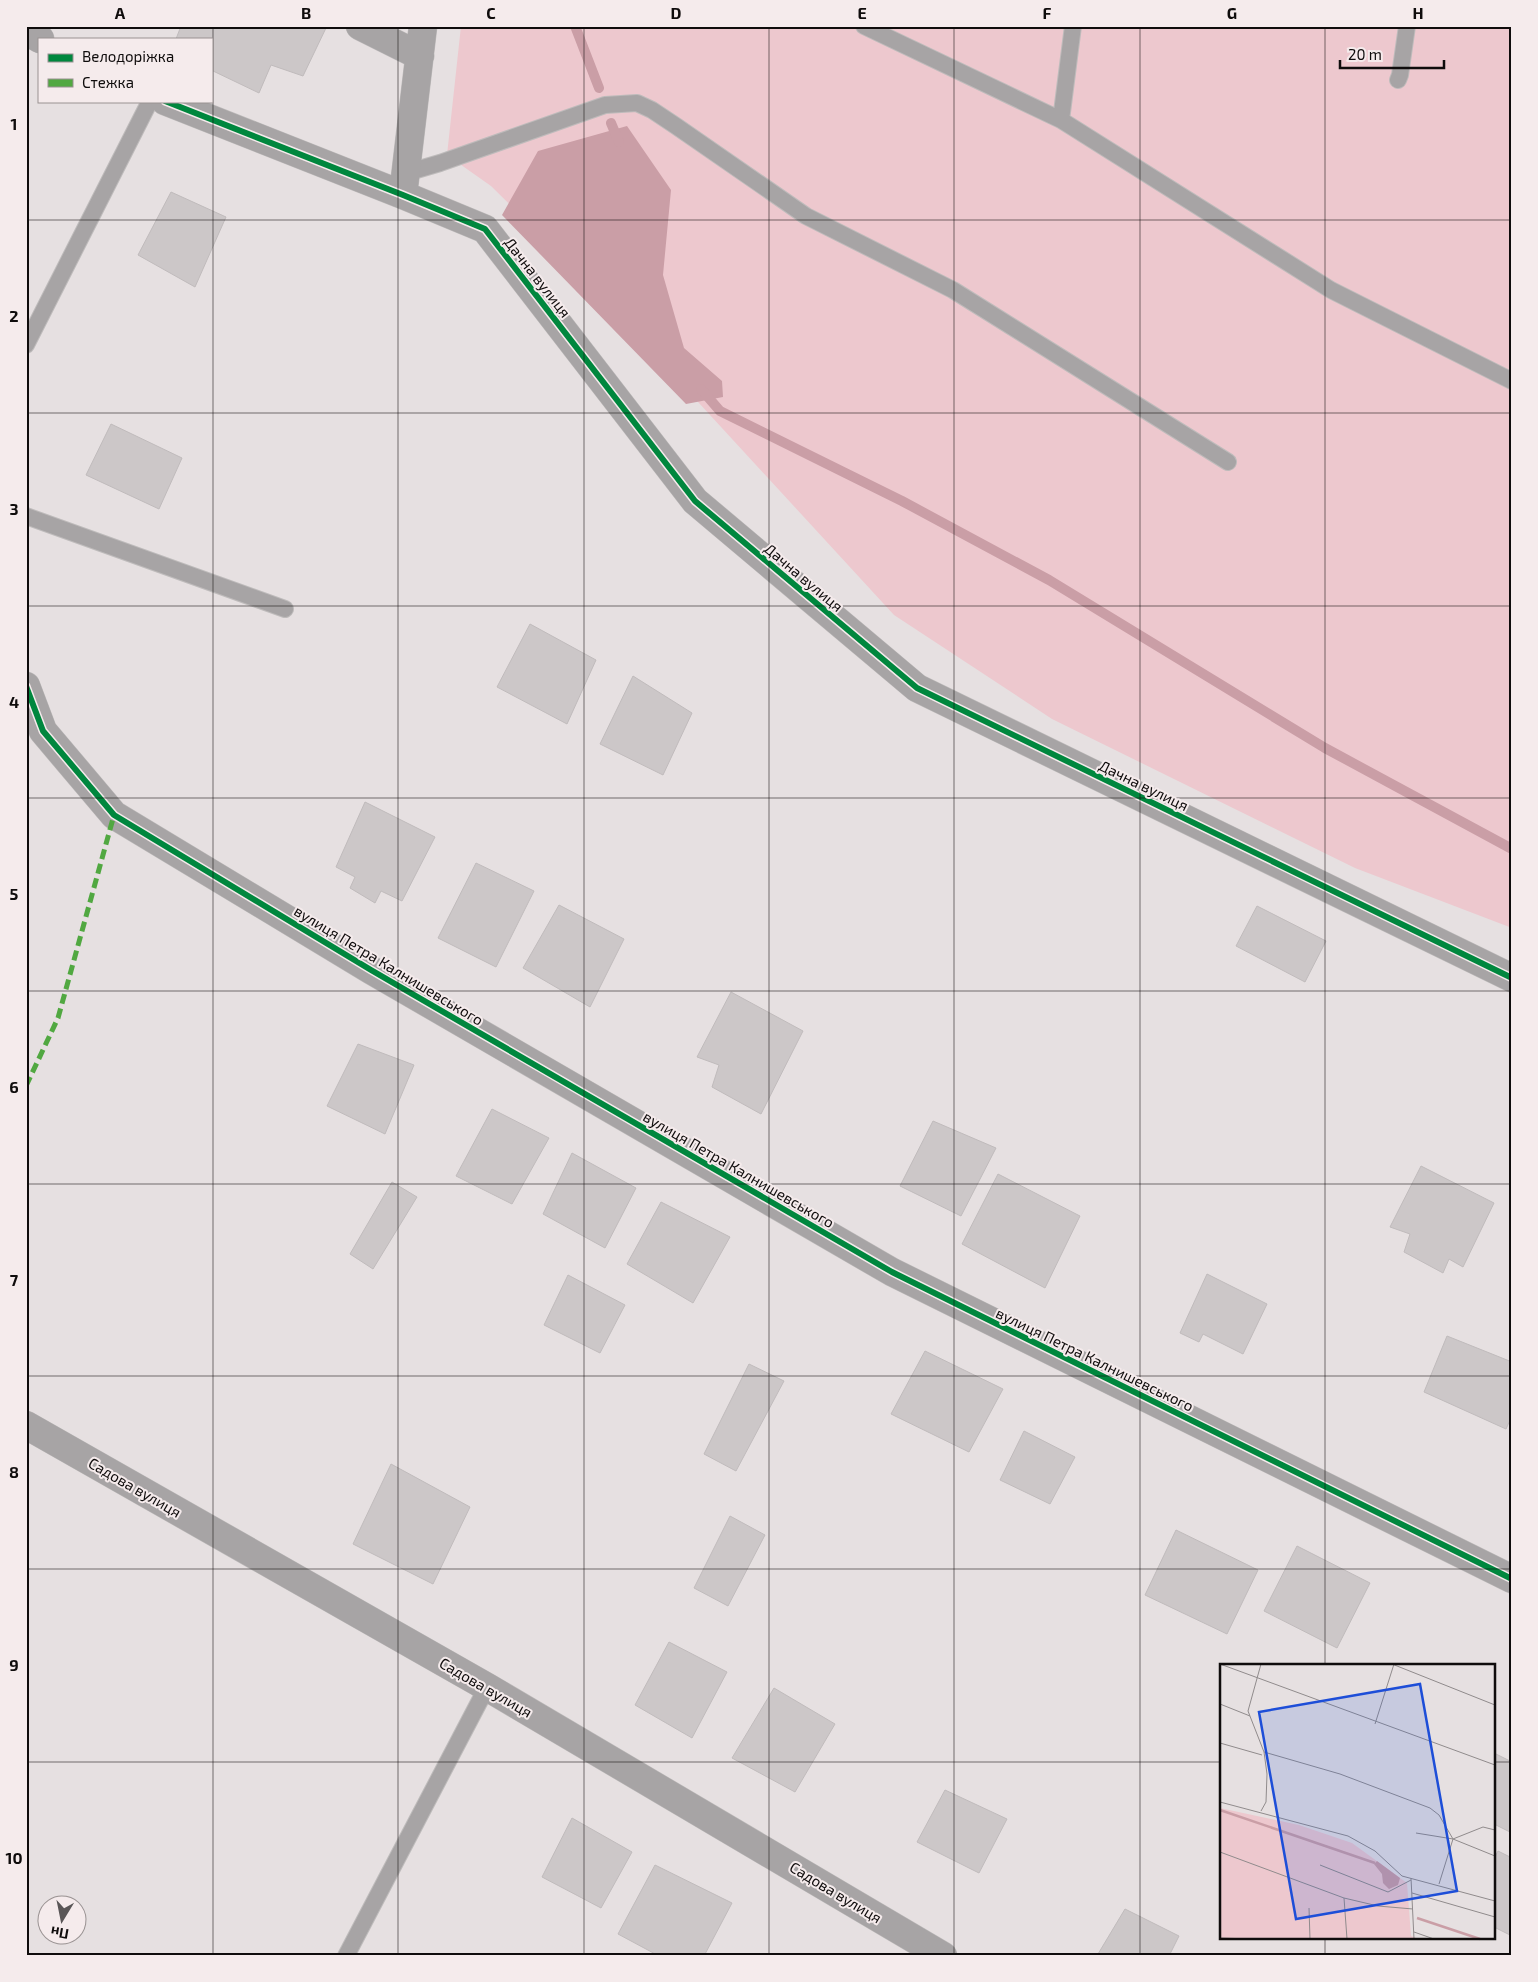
<svg xmlns="http://www.w3.org/2000/svg" width="1538" height="1982" font-family="'Exo 2',sans-serif">
<style>
.green{fill:#edc8ce}
.water{fill:#ca9ea6}
.lines{fill:none;stroke-linecap:round;stroke-linejoin:round}
.stream{stroke:#ca9ea6;stroke-width:10}
.building{fill:#ccc7c8;stroke:#c0bbbc}
.lane-casing{stroke:#bebbbb;stroke-width:18}
.street-casing{stroke:#bebbbb;stroke-width:29}
.lane{stroke:#a7a4a5;stroke-width:16}
.street{stroke:#a7a4a5;stroke-width:28}
.quiet{stroke:#51a841;stroke-width:5;stroke-dasharray:10 5;stroke-linecap:butt}
.cycleway-casing{stroke:#f5ebec;stroke-width:9}
.cycleway{stroke:#00873e;stroke-width:6}
.grid{fill:none;stroke:#0f0c0c;stroke-width:1;stroke-opacity:0.55}
.labels{text-anchor:middle;dominant-baseline:central;stroke-width:4;stroke-linejoin:round;paint-order:stroke}
.street-label{font-size:15px;fill:#0f0c0c;stroke:#f5ebec}
.inset-river{fill:none;stroke:#ca9ea6;stroke-width:2.5}
.inset-road{fill:none;stroke:#908b8c;stroke-width:1}
.view{fill:#1d4ed8;fill-opacity:0.15;stroke:#1d4ed8;stroke-width:2.5}
.inset-edge{fill:none;stroke:#0f0c0c;stroke-width:2.5}
.neatline{fill:none;stroke:#0f0c0c;stroke-width:2}
.grid-label{font-size:16px;text-anchor:middle;font-weight:bold;fill:#0f0c0c}
</style>
<rect width="100%" height="100%" fill="#e6e0e1"/>
<path class="green" d="M461,26H1512V928L1355,868L1052,719L894,615L585,279L491,186L447,155Z"/>
<path class="water" d="M627,126L671,190L663,275L684,348L722,381L723,397L686,404L502,215L538,151Z"/>
<g class="lines">
<path class="stream" d="M575,26L599,88
M611,123L619,142
M701,389L720,411L902,501L1049,580L1325,748L1512,849"/>
</g>
<path class="building" d="M181,26H322L326,28L303,76L271,65L259,93L211,70V39H176Z
M171,192L226,217L195,287L138,255Z
M111,424L182,458L159,509L86,475Z
M530,624L596,660L567,724L497,687Z
M633,676L692,713L663,775L600,744Z
M365,802L435,837L402,901L381,891L375,903L350,888L355,877L336,867Z
M476,863L534,891L496,967L438,938Z
M559,905L624,939L590,1007L523,968Z
M1257,906L1326,941L1305,982L1236,946Z
M731,992L803,1031L761,1114L712,1087L719,1065L697,1057Z
M358,1044L414,1065L385,1134L327,1106Z
M492,1109L549,1138L512,1204L456,1176Z
M933,1121L996,1148L961,1216L900,1186Z
M572,1153L636,1188L605,1248L543,1214Z
M1421,1166L1494,1203L1463,1267L1449,1259L1443,1273L1404,1252L1410,1234L1390,1227Z
M998,1174L1080,1216L1045,1288L962,1244Z
M392,1182L417,1197L373,1269L350,1254Z
M661,1202L730,1237L693,1303L627,1264Z
M1207,1274L1267,1304L1243,1354L1203,1334L1199,1342L1180,1333Z
M568,1275L625,1305L600,1353L544,1325Z
M1447,1336L1512,1362V1416L1506,1429L1424,1392Z
M925,1351L1003,1389L969,1452L891,1414Z
M749,1364L784,1381L736,1471L704,1454Z
M1024,1431L1075,1457L1050,1504L1000,1480Z
M391,1464L470,1507L433,1584L353,1544Z
M730,1516L765,1535L728,1606L694,1588Z
M1176,1530L1258,1570L1227,1634L1145,1595Z
M1297,1546L1370,1583L1337,1648L1264,1611Z
M669,1642L727,1672L692,1738L635,1705Z
M774,1688L835,1724L795,1792L732,1758Z
M1494,1753L1512,1762V1833L1494,1824Z
M945,1790L1007,1819L979,1873L917,1842Z
M572,1818L632,1852L601,1908L542,1877Z
M1498,1851L1512,1858V1936L1494,1927V1859Z
M655,1865L732,1903L704,1956H659L618,1934Z
M1125,1909L1179,1936L1169,1956L1098,1954Z"/>
<g class="lines">
<g class="lane-casing">
<path id="lane" d="M864,26L1061,120L1331,290L1512,381
M1398,80L1400,75L1407,26
M1061,120L1073,26
M406,173L440,163L605,105L637,103L652,110L676,126L806,216L953,290L1228,462
M26,345L150,101
M26,516L285,609
M346,1956L487,1687"/>
</g>
<g class="street-casing">
<path id="street" d="M360,26L420,56
M26,31L40,39
M165,101L403,195L485,229L695,501L917,688L1512,978
M403,195L423,26
M26,686L43,731L114,815L371,970L892,1272L1512,1579
M26,1425L487,1687L943,1956"/>
</g>
<use href="#lane" class="lane"/>
<use href="#street" class="street"/>
<path class="quiet" d="M26,1086L58,1018L114,815"/>
<g class="cycleway-casing">
<path id="cycleway" d="M165,101L403,195L485,229L695,501L917,688L1512,978
M26,686L43,731L114,815L371,970L892,1272L1512,1579"/>
</g>
<use href="#cycleway" class="cycleway"/>
</g>
<path class="grid" d="M213,26V1956M398,26V1956M584,26V1956M769,26V1956M954,26V1956M1140,26V1956M1325,26V1666M26,220H1512M26,413H1512M26,606H1512M26,798H1512M26,991H1512M26,1184H1512M26,1376H1512M26,1569H1512M26,1762H1222M1494,1762H1512M1325,1938V1956"/>
<g class="labels">
<g class="street-label">
<text transform="translate(538 277) rotate(52)">Дачна вулиця</text>
<text transform="translate(804 577) rotate(40)">Дачна вулиця</text>
<text transform="translate(1144 785) rotate(26)">Дачна вулиця</text>
<text transform="translate(389 965) rotate(31)">вулиця Петра Калнишевського</text>
<text transform="translate(739 1169) rotate(30)">вулиця Петра Калнишевського</text>
<text transform="translate(1095 1359) rotate(26)">вулиця Петра Калнишевського</text>
<text transform="translate(135 1487) rotate(30)">Садова вулиця</text>
<text transform="translate(486 1687) rotate(30)">Садова вулиця</text>
<text transform="translate(836 1892) rotate(31)">Садова вулиця</text>
</g>
</g>
<g transform="translate(1220 1664)">
<rect width="275" height="275" fill="#e6e0e1"/>
<path d="M0,144L79,161L132,179L187,219L191,272L199,275H0Z" fill="#edc8ce"/>
<path d="M157,197L180,214L178,221L169,225L163,219L162,210L154,200Z" fill="#ca9ea6"/>
<path class="inset-river" d="M0,146L155,199M197,254L260,275"/>
<path class="inset-road" d="M0,0L275,101M172,0L275,41M0,40L30,52M155,60L174,0M0,79L42,91M44,88L120,110L210,144L219,151L233,175L275,192M0,138L128,172L155,187L182,212L275,237M41,147L46,138L47,110L44,88L28,47L41,0M196,169L233,175M233,175L263,163L275,166M0,188L124,234L158,242L193,245M100,201L168,228L191,216M191,214L194,275M219,220L233,175M192,229L275,253M124,234L127,275M89,244L90,275M194,268L214,275M0,274L30,275"/>
<path class="view" d="M200,20L237,227L76,255L39,48Z"/>
<rect width="275" height="275" class="inset-edge"/>
</g>
<rect width="1538" height="1982" fill="none" stroke="#f5ebec" stroke-width="55"/>
<rect x="38" y="38" width="175" height="65" fill="#f5ebec" stroke="#999292"/>
<rect x="48" y="54" width="25" height="8" fill="#00873e" stroke="#999292"/>
<text x="82" y="62" font-size="15" fill="#0f0c0c">Велодоріжка</text>
<rect x="48" y="79" width="25" height="8" fill="#51a841" stroke="#999292"/>
<text x="82" y="88" font-size="15" fill="#0f0c0c">Стежка</text>
<g transform="translate(62 1920) rotate(190)"><circle r="24" fill="#f5ebec" stroke="#999292"/>
<path d="M0-4L9 19L0 12L-9 19Z" fill="#5a5657"/>
<text y="-8" font-size="14" font-weight="bold" text-anchor="middle" fill="#0f0c0c">Пн</text>
</g>
<path d="M1340 60v8h104v-8" fill="none" stroke="#0f0c0c" stroke-width="2.5"/>
<text x="1348" y="60" font-size="15" fill="#0f0c0c" stroke="#f5ebec" stroke-width="4" paint-order="stroke">20 m</text>
<rect x="28" y="28" width="1482" height="1926" class="neatline"/>
<g class="grid-label">
<text x="120" y="19">A</text>
<text x="306" y="19">B</text>
<text x="491" y="19">C</text>
<text x="676" y="19">D</text>
<text x="862" y="19">E</text>
<text x="1047" y="19">F</text>
<text x="1232" y="19">G</text>
<text x="1418" y="19">H</text>
<text x="14" y="130">1</text>
<text x="14" y="322">2</text>
<text x="14" y="515">3</text>
<text x="14" y="708">4</text>
<text x="14" y="900">5</text>
<text x="14" y="1093">6</text>
<text x="14" y="1286">7</text>
<text x="14" y="1478">8</text>
<text x="14" y="1671">9</text>
<text x="14" y="1864">10</text>
</g>
</svg>
